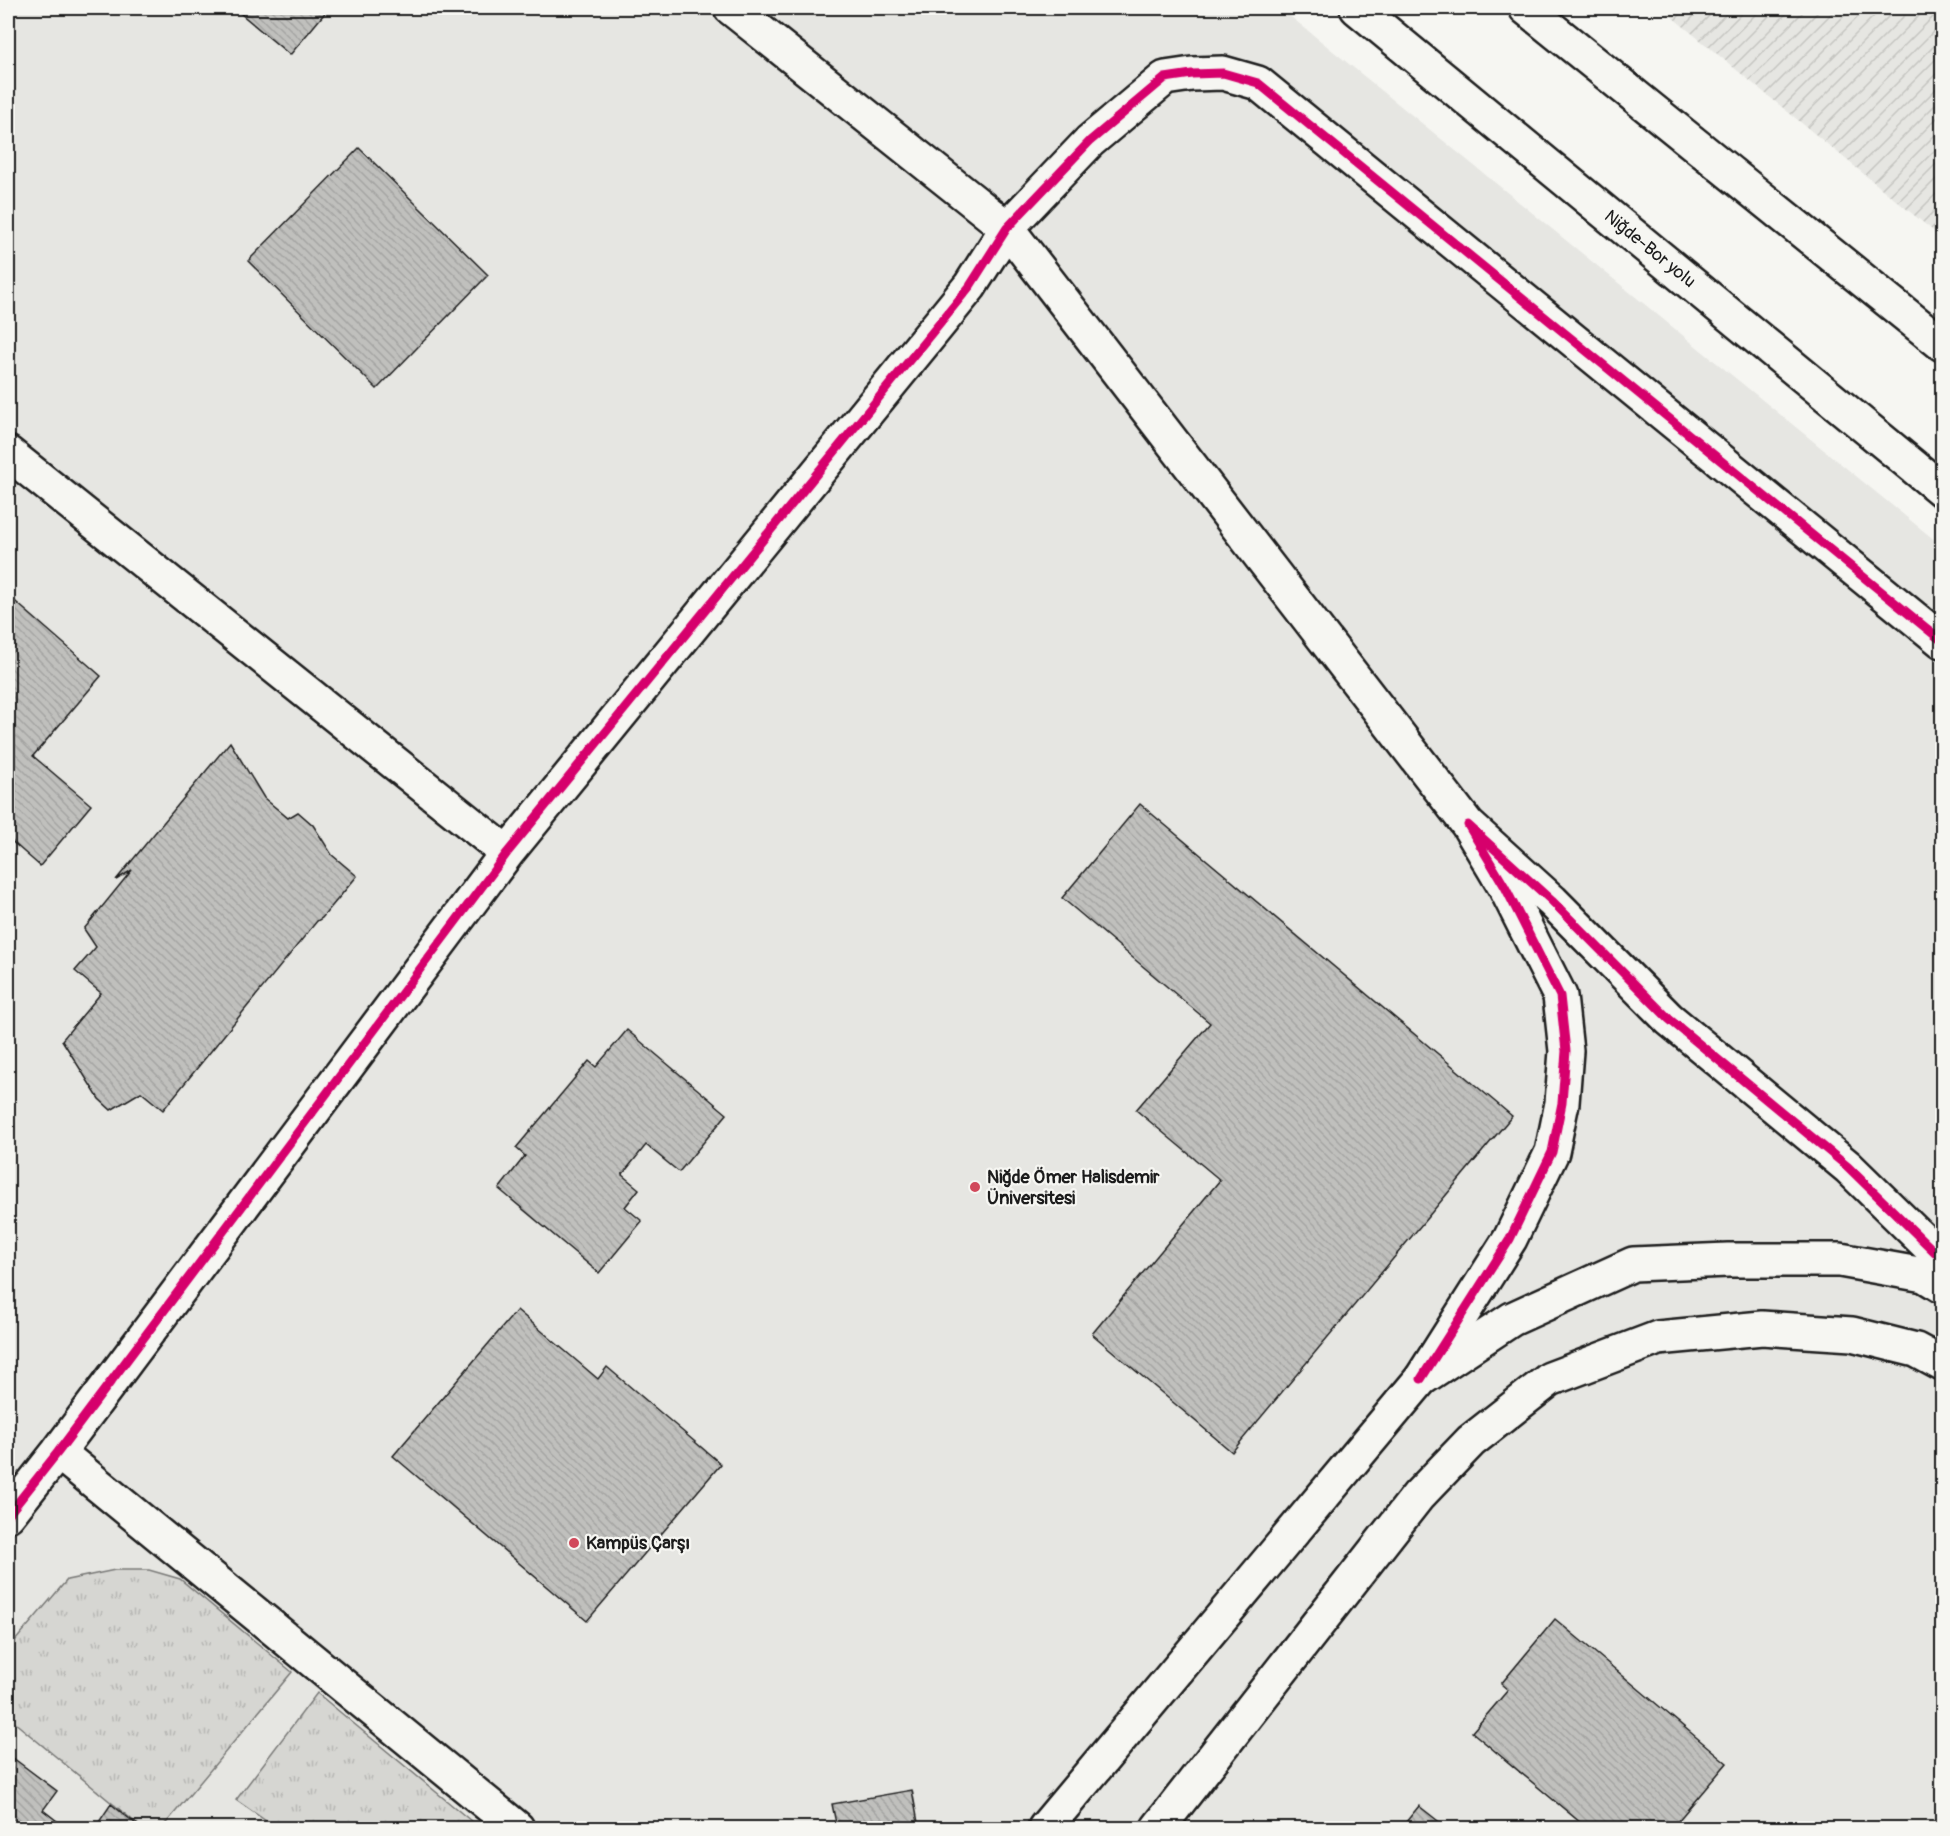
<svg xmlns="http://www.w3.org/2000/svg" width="1950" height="1836" font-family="Pangolin,sans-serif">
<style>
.built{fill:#e6e6e2}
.industrial{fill:url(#industrial-furrows)}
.grass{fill:url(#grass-tufts);stroke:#797977;stroke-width:1.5}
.building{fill:url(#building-back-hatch);stroke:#1c1c1c;stroke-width:1.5}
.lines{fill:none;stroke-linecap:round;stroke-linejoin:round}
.minor-casing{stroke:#1c1c1c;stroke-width:38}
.tertiary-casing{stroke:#1c1c1c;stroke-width:38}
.primary-casing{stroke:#1c1c1c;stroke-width:38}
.minor{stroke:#f6f6f2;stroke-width:33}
.tertiary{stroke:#f6f6f2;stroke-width:33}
.primary{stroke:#f6f6f2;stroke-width:33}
.cycleway-casing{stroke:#f6f6f2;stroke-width:13}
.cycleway{stroke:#d6006c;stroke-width:9}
.poi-dot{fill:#d1495b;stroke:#f6f6f2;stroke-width:2}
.labels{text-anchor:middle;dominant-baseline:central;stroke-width:4.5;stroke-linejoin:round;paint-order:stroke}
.street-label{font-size:18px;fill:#1c1c1c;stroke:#f6f6f2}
.poi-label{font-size:18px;font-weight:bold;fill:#1c1c1c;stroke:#f6f6f2;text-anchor:start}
</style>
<defs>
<pattern id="industrial-furrows" width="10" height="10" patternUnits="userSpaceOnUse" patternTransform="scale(1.5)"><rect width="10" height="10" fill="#e6e6e2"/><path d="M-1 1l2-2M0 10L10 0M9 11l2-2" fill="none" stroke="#c5c5c1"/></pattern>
<pattern id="grass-tufts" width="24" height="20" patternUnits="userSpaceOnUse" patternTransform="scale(1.5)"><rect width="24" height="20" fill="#d6d6d2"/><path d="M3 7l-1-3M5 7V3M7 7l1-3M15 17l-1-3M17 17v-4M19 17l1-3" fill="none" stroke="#b7b7b4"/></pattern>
<pattern id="building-back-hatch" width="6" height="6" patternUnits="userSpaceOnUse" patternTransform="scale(1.5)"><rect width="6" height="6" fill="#c0c0bd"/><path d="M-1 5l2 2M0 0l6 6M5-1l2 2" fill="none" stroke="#a4a4a2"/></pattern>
</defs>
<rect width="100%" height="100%" fill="#f6f6f2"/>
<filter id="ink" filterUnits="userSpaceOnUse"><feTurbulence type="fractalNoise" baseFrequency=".0167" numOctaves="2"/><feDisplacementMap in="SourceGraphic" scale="12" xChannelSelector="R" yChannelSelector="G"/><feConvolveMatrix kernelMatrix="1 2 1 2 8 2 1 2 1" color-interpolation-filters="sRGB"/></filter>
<g filter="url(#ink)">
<path class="built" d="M8,8H1280L1942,546V1828H8Z"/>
<path class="industrial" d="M1661,8H1942V238Z"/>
<path class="grass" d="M115,1570H149L180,1579L292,1672L162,1828H142L8,1717V1649L67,1580Z
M317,1693L477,1826V1828H276L236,1800Z"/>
<path class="building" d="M234,8H329L290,55Z
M359,148L488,275L377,389L248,261Z
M8,586L13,591L9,596L101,676L33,756L91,805L40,866L8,838Z
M230,742L264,798L288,818L298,812L313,825L332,855L357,876L322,918L317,921L163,1110L141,1092L111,1110L99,1099L62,1040L101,993L75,971L96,947L84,929L132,870L116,880Z
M1140,804L1512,1116L1232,1452L1092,1334L1220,1180L1136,1110L1210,1023L1062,898Z
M627,1030L727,1114L679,1172L646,1145L622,1175L639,1189L625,1207L642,1221L599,1273L499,1189L525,1156L516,1148L589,1061L596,1067Z
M517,1310L598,1379L607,1367L721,1464L587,1621L393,1456Z
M1555,1619L1727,1763L1672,1828H1587L1472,1732L1508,1690L1501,1684Z
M9,1755L57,1791L43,1810L66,1828H8Z
M912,1790L919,1828H837L832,1804Z
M111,1804L141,1828H95Z
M1419,1806L1447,1828H1401Z"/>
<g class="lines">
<g class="minor-casing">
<path id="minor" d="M731,8L1007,228L1468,825
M8,453L507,853
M1421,1379L1510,1239L1552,1152L1562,1103L1566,1051L1560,996L1505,887L1468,825L1552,901L1669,1019L1848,1167L1942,1259
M58,1452L517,1828
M8,1515L58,1452L507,853L970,286L1007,228L1090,141L1165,78L1192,74L1223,73L1258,83L1942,641"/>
</g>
<g class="tertiary-casing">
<path id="tertiary" d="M1045,1828L1421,1379L1512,1319L1633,1264L1728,1260H1840L1924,1275L1942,1286
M1158,1828L1418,1496L1471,1441L1550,1379L1658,1338L1762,1328L1852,1334L1916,1350L1942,1364"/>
</g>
<g class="primary-casing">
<path id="primary" d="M1357,8L1942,490
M1526,8L1942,344"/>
</g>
<use href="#minor" class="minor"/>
<use href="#tertiary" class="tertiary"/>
<use href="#primary" class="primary"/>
<g class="cycleway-casing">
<path id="cycleway" d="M1421,1379L1510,1239L1552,1152L1562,1103L1566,1051L1560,996L1505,887L1468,825L1552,901L1669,1019L1848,1167L1942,1259
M8,1515L58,1452L507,853L970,286L1007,228L1090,141L1165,78L1192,74L1223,73L1258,83L1942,641"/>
</g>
<use href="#cycleway" class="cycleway"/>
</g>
</g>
<g class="poi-dot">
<circle cx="975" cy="1187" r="6"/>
<circle cx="574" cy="1543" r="6"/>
</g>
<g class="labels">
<g class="street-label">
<text transform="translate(1650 249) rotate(39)">Niğde-Bor yolu</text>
</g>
<g class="poi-label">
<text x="987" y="1177">Niğde Ömer Halisdemir<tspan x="987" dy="21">Üniversitesi</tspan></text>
<text x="586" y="1543">Kampüs Çarşı</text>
</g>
</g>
<rect width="1950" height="1836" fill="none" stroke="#f6f6f2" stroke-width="30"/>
<rect x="15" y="15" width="1920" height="1806" fill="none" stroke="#1c1c1c" stroke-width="2" filter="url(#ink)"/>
</svg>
